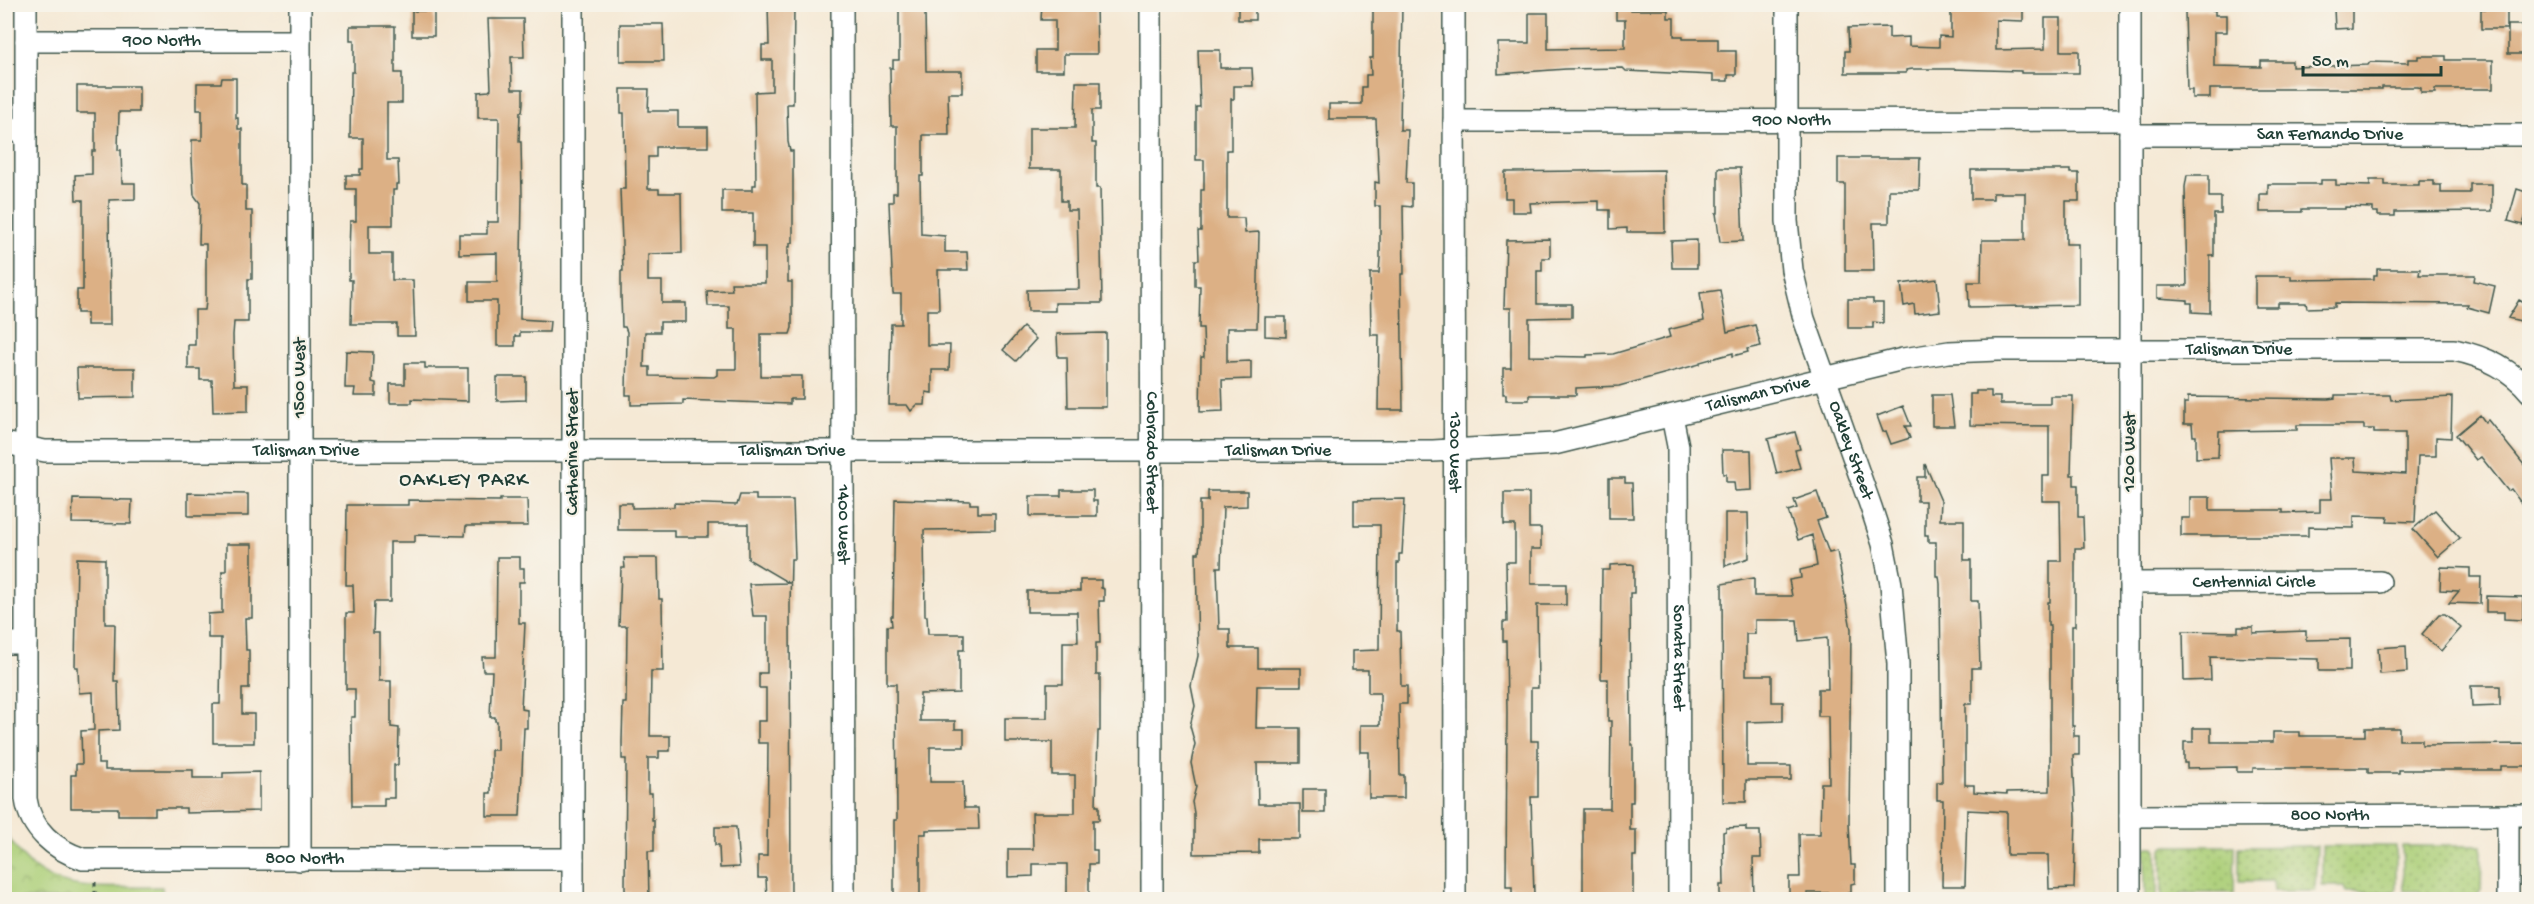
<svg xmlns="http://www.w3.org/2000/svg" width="2534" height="904" font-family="'Gochi Hand',sans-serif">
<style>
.grass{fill:url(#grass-dots);stroke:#668656;stroke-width:1.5}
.park{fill:url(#park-crowns);stroke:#668656;stroke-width:1.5}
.building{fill:#dcb085}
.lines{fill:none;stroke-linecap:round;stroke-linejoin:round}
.minor-casing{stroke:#3f574c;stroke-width:24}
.path{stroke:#3f574c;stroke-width:3;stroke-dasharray:4.5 4.5;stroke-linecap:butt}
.minor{stroke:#fff;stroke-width:21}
.labels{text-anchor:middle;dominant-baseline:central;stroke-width:4.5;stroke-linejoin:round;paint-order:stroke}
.street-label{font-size:18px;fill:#1f3d34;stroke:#f7f3e8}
.neighbourhood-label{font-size:20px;letter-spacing:1.5px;fill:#1f3d34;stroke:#f7f3e8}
</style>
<defs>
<pattern id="grass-dots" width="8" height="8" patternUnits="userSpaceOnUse" patternTransform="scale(1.5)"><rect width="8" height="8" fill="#accf78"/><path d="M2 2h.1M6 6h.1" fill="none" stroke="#8ba963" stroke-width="1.8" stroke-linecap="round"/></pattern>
<pattern id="park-crowns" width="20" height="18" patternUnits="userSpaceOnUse" patternTransform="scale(1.5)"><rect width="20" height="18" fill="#accf78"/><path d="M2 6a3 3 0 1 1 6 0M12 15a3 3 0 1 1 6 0" fill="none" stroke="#8ba963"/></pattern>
</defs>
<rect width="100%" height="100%" fill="#f7f3e8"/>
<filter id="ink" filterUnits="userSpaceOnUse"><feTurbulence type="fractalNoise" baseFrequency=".0167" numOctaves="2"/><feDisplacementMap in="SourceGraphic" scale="12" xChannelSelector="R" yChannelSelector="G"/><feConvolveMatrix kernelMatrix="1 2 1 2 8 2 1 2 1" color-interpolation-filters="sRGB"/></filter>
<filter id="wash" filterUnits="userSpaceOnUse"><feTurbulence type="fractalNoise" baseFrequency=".008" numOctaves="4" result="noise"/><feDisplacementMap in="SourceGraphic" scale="24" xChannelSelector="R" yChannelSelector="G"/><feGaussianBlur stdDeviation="1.35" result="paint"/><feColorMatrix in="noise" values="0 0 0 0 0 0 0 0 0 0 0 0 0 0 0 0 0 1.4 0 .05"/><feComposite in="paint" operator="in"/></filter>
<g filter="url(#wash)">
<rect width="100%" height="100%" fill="#f5e9d5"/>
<path class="grass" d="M2165,846H2235L2234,893H2181L2180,899H2162V850Z
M2317,846L2315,891H2274L2273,881H2239V847Z
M2322,846H2396V888L2394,892H2346L2344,886H2322Z
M2402,846H2482L2481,890L2477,896H2422L2420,891H2404Z
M2148,847H2155L2157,850V899H2145V849Z"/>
<path class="park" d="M5,831C42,900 95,886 162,887L163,899H5Z"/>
<g id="blocks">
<path class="building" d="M768,4H794L793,104H787L788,142L790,151H793V243H790V247H788V282H792V328L790,334H761V376H802V399H790V404L683,400V404L631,405V395H626L627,332L625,327H622L621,296V271H623L620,189H625L624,113H621V89H649L648,111H678V127H708V147H656V157H648V189H659V193H681L682,253L648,254V281H662V303H686V322H660V332H645L644,367H650V376L714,377L717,375V369H736V329H729V306H708L707,291L732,290L731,283H765V247H753V213H722V190H753V185H756L755,92L772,91V60H762V45H769Z
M1042,4H1096L1097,54H1064V71H1036V50H1055V20H1041Z
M1238,4H1255V20H1238Z
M1373,4H1402L1400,130H1408L1406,183H1412V207L1403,206L1404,274H1401L1403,410H1378L1379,335H1371L1370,273H1379L1380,258V206H1375V182L1379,183L1376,119H1329V104H1362V87H1366V75H1371L1370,58H1373Z
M1616,4H1631V10H1668V18H1674V36H1683V39H1718V51H1736V75H1728V81H1713V75L1626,71L1623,68L1566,69L1498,74V43H1529V13H1548V49L1625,48V20H1616Z
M2003,4H2023V21L1996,20V50L2045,49V18H2061V51H2079V73H2021V71L1951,69H1913L1906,70V73H1845V51H1849L1848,28L1889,27V38L1909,37V46L1939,47V36L1951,37V7Z
M2334,8H2352V28L2335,29Z
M2481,9H2507V29H2481Z
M899,10H925L926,71H962V93H948L949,135H923V176H920L921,234L945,236V252H967L968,270H938L939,310H927V345H950L949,370H932V393L926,392L925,405H917L911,411L907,405H889L891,324H901V294H893L889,202H893V193H897V126H891L890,68H893V60H899Z
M2215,10V15H2227V32H2214V66L2261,67V61H2292V67L2368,65L2370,62L2408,63V59H2418V56H2446V60H2493V89H2435V93H2421V88L2418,87H2382V89H2210V98H2192V90H2187L2185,11Z
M412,11H434V36H412Z
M488,19H523L524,57H511L512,89H523V103L522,112H520L519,142H521L522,196L520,319L550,321L549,332H520V336H515V346H497V301H469V282H497V253L459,254V234H487V222H498L499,118H478V92L489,91L491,89Z
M620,24H663L664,61H620Z
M2508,25H2527L2528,54H2508Z
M350,26H395V73H402V103H387V160H398L399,184H396V190H393V225H369V254H392V280H413L415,336H397V324H351L352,280H349V254L350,221H356V189H346V175H360V169H363V138H350L351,72H354V40H350Z
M1198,50H1220V68H1252L1253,86H1234V99H1231V150H1227V218H1244L1245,233L1259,232L1257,328H1227V362L1251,361V379L1222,380L1223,411L1200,412L1201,357H1204L1203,328H1199L1200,286H1195V260H1199L1198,231H1201V190H1204V160H1196V107H1200Z
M222,78H236V118H238V129H242V185H246V211H252V279H248V322H234L233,335L234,385H248V411L213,412L212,380H200V369H188V345H195V310H205L206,301V244H199L200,203L194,195L192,159V140H202V110H197V83H221Z
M1076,82H1100V110H1092V143H1096V188H1100L1102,303H1055V311H1028L1027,290L1079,289L1077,210H1067V201H1061V169H1029V128H1075Z
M77,86H139V112H119L118,150H121L122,183H135V199L109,200L110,325H87V313H77V290H83V200H76L75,175L92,174V151H95V113H77Z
M1838,158H1920L1919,190H1889V223H1873L1874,271H1845V184H1838Z
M1718,168H1740L1743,241L1720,242L1716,213H1718Z
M1664,170L1665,232H1627V228L1610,229V210H1599V201L1530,203L1531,212H1512V198H1505V172Z
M1971,170H2070V173H2079V201H2066V244H2078V305L1969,307L1968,282H1981L1982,240H2025V193H1993V199H1971Z
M2187,175H2209V197H2221V214H2214V256H2210V313L2192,312V303H2187V300L2157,298V286H2187L2185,187Z
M2321,180H2336V185L2370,186V180H2385V185H2419V181H2434V185H2441V193H2470V184H2492V211L2395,212V216H2378V212H2373V208L2345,207V209H2302V212H2260V194H2268V184H2321Z
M2517,189L2529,193V211H2527L2523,225L2508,221Z
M1550,239V258H1542V271H1537V304H1572V317L1529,318V356L1587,357V355L1613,354L1670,337L1668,330L1704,321L1700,293L1720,290L1727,332L1755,325L1761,346L1747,349L1748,352L1733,356V353L1700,362V364L1619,386L1576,388V395H1529V400H1506V394H1503V368H1511V308H1504L1506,240Z
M1697,240V268H1672L1671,241Z
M2377,269H2420L2419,275H2475L2474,281L2495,286L2489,313L2467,307L2468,304L2335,303V307L2307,308L2306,303H2278V307H2255V276H2291V280L2374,279V275H2377Z
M1937,279L1940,311L1915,314L1914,304L1904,306L1901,284Z
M1848,299H1873V303H1883V323L1873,322V328H1848Z
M2519,300L2529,306V323L2508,318Z
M1265,317H1286V337L1265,336Z
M1023,327L1036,339L1016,361L1003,350Z
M1106,333V407H1068L1067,357H1058L1057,334Z
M346,351L373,352L372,382L376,383V396H354L355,388H345Z
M405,363H425V368H468V401L412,399V403H390V384H405Z
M77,368H135V397L78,398Z
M497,377H526V400L497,401Z
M1976,391H1991V397H2000V404H2050V396H2073L2071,475H2074V485H2078V517H2083L2084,548H2075V626H2072V726H2074V736H2079V755H2073L2076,818L2074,888L2049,889L2048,855H2007V812L1967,810L1965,886H1942L1943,800H1937V782H1942L1940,584L1939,576H1936V542H1928V535H1925V501H1917V477H1925V464L1941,501L1940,520H1964V560H1971V601H1978L1980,668H1972V704H1965V785H1974V792L2007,794V792L2050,791V626H2048V602H2050V561H2061L2060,501H2042V476H2049V426L1970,425V394H1976Z
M1932,395H1950L1954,426H1932Z
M2335,395H2390L2391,400L2452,397L2451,438L2436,437V456H2418L2415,522L2387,521L2388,517L2354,516V528L2308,527V536H2181V518H2190V497H2210V510H2283V513L2320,512V499H2332L2329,458H2355L2356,471L2405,474V433H2374V429H2364V425H2297V430L2219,431L2218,457L2196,458V436H2193L2192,424H2184V403H2188V397L2328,399L2335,398Z
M1903,406L1911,426H1905L1910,438L1891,444L1886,431L1883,432L1877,416Z
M2480,415L2485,422L2488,420L2529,471V514L2511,489L2508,491L2481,457L2476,460L2456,435Z
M1795,432L1800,449L1795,450L1800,468L1777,474L1768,439Z
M1722,450H1751L1752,490L1735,491L1734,482H1726V474H1723Z
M1609,478H1625V483H1632L1633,518H1609Z
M1061,490H1093V501H1097V516H1030V496H1061Z
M1208,491H1247V506L1223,507L1221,567H1217L1219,629H1230V648H1258V668H1301V686H1257L1256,728H1300V763H1257L1258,804H1300V839H1259V853L1194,854V813L1192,802L1196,787L1191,763L1195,744L1190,726L1195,706L1191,686L1198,656L1196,553H1199L1200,539V501H1208Z
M1817,492L1826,518L1817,521L1829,553L1837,551L1851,629L1849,823L1851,865H1855V883L1851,884V893H1807V900H1789V877H1800L1799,834H1820L1821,783H1829L1828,716H1818V689H1828L1827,638L1799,641L1797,620H1755V634H1746V675H1772V702H1783V721L1747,722V766H1791V780H1746V802H1723L1722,584L1754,578V596H1792L1789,580L1801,578L1800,570L1817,566L1812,535L1798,540L1788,511L1797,508L1794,500Z
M188,493L248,494V516H188Z
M1504,493H1529V528H1541V549H1531V584H1566V605H1537L1538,688H1531V741H1538V797H1531L1534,895L1512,896V887H1506L1507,712L1506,641H1503V622H1507L1506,562H1515V525H1504Z
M740,495H756V500H793L795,559H791L790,606L791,900H767L766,878H758V856H767L768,743H758V721H766V688H759V673H767V616H753L749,584L789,583L748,559V524H708V537H674V530H618V503H632V508L674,507V503L737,505Z
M73,499L132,500L131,524L72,523Z
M500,499H527L528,526H466L465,536L415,535V542H390V602H374L373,633H379V681H391V727L399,728L398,765H394V798H384V806H352L351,717H355V689H346V613H354L353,585H346L347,505H408V500L500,501Z
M895,499L970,501V504H978V513H995V529L924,530L925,616H927L928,634H964V650H959V693L920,694V721H955V729H964V747H930V782H963L964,808H978L979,829L926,830V834H920V900H894V820H897L896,684H887V626H892L891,616H893Z
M1405,499L1402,554H1399V563H1397V631H1400L1401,686H1407V704H1399L1400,775H1404V798H1369V752H1360V725H1380V693H1368V670H1352V651L1379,650L1380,525H1354V500Z
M2435,510L2460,538L2438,557L2413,529Z
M1725,513H1748L1749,558L1725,566Z
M226,544H252V618H245L246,650H249V689H242V714H254V743H213V704H220L221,638H208V614L222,613V571H226Z
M497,557H520V568H524V582H519V623H525L521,709L527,710V728H524L520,816H487V793H491V750H497V721H495V717H490L492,671H483L482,657H496Z
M77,558L105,559V624H115L114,681H118L119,730L98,731V764H105V770H193V778H223V773L259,772V811L186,813V808H155V815H118V808H71V775H76V764H82L81,731L94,730L93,692L79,693L78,667H75Z
M624,558H658L659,599H662L663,671H651L650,736H670V751H659V758H648V793H652V820H654V851H648L649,900H631V893H626L625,890L626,759H622V741L623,703H626L627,626H619L621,568H625Z
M1631,564L1634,565V593H1630L1631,745H1633V802H1630V830H1636V856H1633V897L1583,900V809H1610L1611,721H1608V679H1601L1602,570H1610V565Z
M2441,567L2470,568V577H2481L2480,604L2449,603L2459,591L2440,590Z
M1080,580H1101V588L1104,589V601H1099L1100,643H1096V675H1100V731H1098L1096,806H1099V820H1093V850H1097V864H1089V900H1067V864H1033V876L1008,877V849H1033L1032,813H1075V775H1052V742H1005V718H1047V684H1063V642H1078L1077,612H1027V591H1080Z
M2486,596L2523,597V620L2504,619V612H2486Z
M2439,614H2445L2461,628L2441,651L2422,634Z
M2238,627H2253V633L2306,631V640L2350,639V671H2319V659L2210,657L2211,680L2184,681L2183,631L2238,632Z
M2406,646L2407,672L2380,674L2378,648Z
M2471,686H2500V706L2472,707Z
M2193,728H2211V742H2273V732H2300V736H2365V728H2399V740H2422V745L2529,744V766H2501V770H2399V773H2368V768H2253V772H2237V767L2187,768V763H2184V742H2193Z
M1303,789H1325V813H1303Z
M715,827H736L739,867L720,868L719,845H715Z
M1746,827V831H1760L1761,858H1753L1754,899L1720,900V885H1724L1723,832L1726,831V828Z"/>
</g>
</g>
<g filter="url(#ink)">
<use href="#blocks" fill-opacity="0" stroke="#3f574c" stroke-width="1.5"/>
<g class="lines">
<g class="minor-casing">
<g id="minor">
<path id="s1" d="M26,4V799C30,829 55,850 83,859H573"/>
<path d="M300,4V860"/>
<path d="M573,4V900"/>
<path id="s2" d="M842,4L844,900"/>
<path id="s3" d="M1151,4L1152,900"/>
<path id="s4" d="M1454,4L1455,900"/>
<path id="s5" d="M1787,4V221L1792,270L1804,319L1871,507L1883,544L1891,584L1898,664V900"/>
<path d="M2130,4V900"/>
<path id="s6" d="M26,41H300"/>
<path id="s7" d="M1454,121L2130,120"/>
<path d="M4,124L26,136"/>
<path id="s8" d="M2130,135H2530"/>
<path id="s9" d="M1672,416L1678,446L1679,900"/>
<path id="s10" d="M4,443L45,451H1433L1554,444L1903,359L1949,352L1998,350H2454C2484,356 2510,368 2530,392"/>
<path id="s11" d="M2130,583L2380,582"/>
<path d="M4,643H26"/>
<path id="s12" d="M2130,816L2530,815"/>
<path d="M2508,900V815"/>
</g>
</g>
<path class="path" d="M4,835H8
M95,882V900"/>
<use href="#minor" class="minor"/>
</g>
</g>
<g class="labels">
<g class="street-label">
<text stroke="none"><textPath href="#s6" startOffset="136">900 North</textPath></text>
<text stroke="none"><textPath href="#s7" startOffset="338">900 North</textPath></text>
<text stroke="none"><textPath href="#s8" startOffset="200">San Fernando Drive</textPath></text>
<text stroke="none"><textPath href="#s10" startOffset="2247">Talisman Drive</textPath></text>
<text transform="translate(300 378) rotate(-90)">1500 West</text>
<text stroke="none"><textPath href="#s10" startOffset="1761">Talisman Drive</textPath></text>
<text stroke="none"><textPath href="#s5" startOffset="456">Oakley Street</textPath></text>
<text stroke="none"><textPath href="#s10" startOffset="303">Talisman Drive</textPath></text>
<text stroke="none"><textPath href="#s10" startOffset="789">Talisman Drive</textPath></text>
<text stroke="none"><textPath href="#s10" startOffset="1275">Talisman Drive</textPath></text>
<text transform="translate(573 452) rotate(-90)">Catherine Street</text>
<text stroke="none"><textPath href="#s3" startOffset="448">Colorado Street</textPath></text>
<text stroke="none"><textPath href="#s4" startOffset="448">1300 West</textPath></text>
<text transform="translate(2130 452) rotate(-90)">1200 West</text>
<text stroke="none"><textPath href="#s2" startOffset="520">1400 West</textPath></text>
<text stroke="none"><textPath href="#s11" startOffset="124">Centennial Circle</textPath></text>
<text stroke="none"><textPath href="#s9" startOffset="242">Sonata Street</textPath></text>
<text stroke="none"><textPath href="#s12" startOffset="200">800 North</textPath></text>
<text stroke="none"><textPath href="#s1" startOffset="1104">800 North</textPath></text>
</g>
<g class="neighbourhood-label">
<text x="464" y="481">OAKLEY PARK</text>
</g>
</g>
<rect width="2534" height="904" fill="none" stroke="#f7f3e8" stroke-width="24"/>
<path d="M2303 66v9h138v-9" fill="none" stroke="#1f3d34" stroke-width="3"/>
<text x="2312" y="66" font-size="18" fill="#1f3d34" stroke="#f7f3e8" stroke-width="4.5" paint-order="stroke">50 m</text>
</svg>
